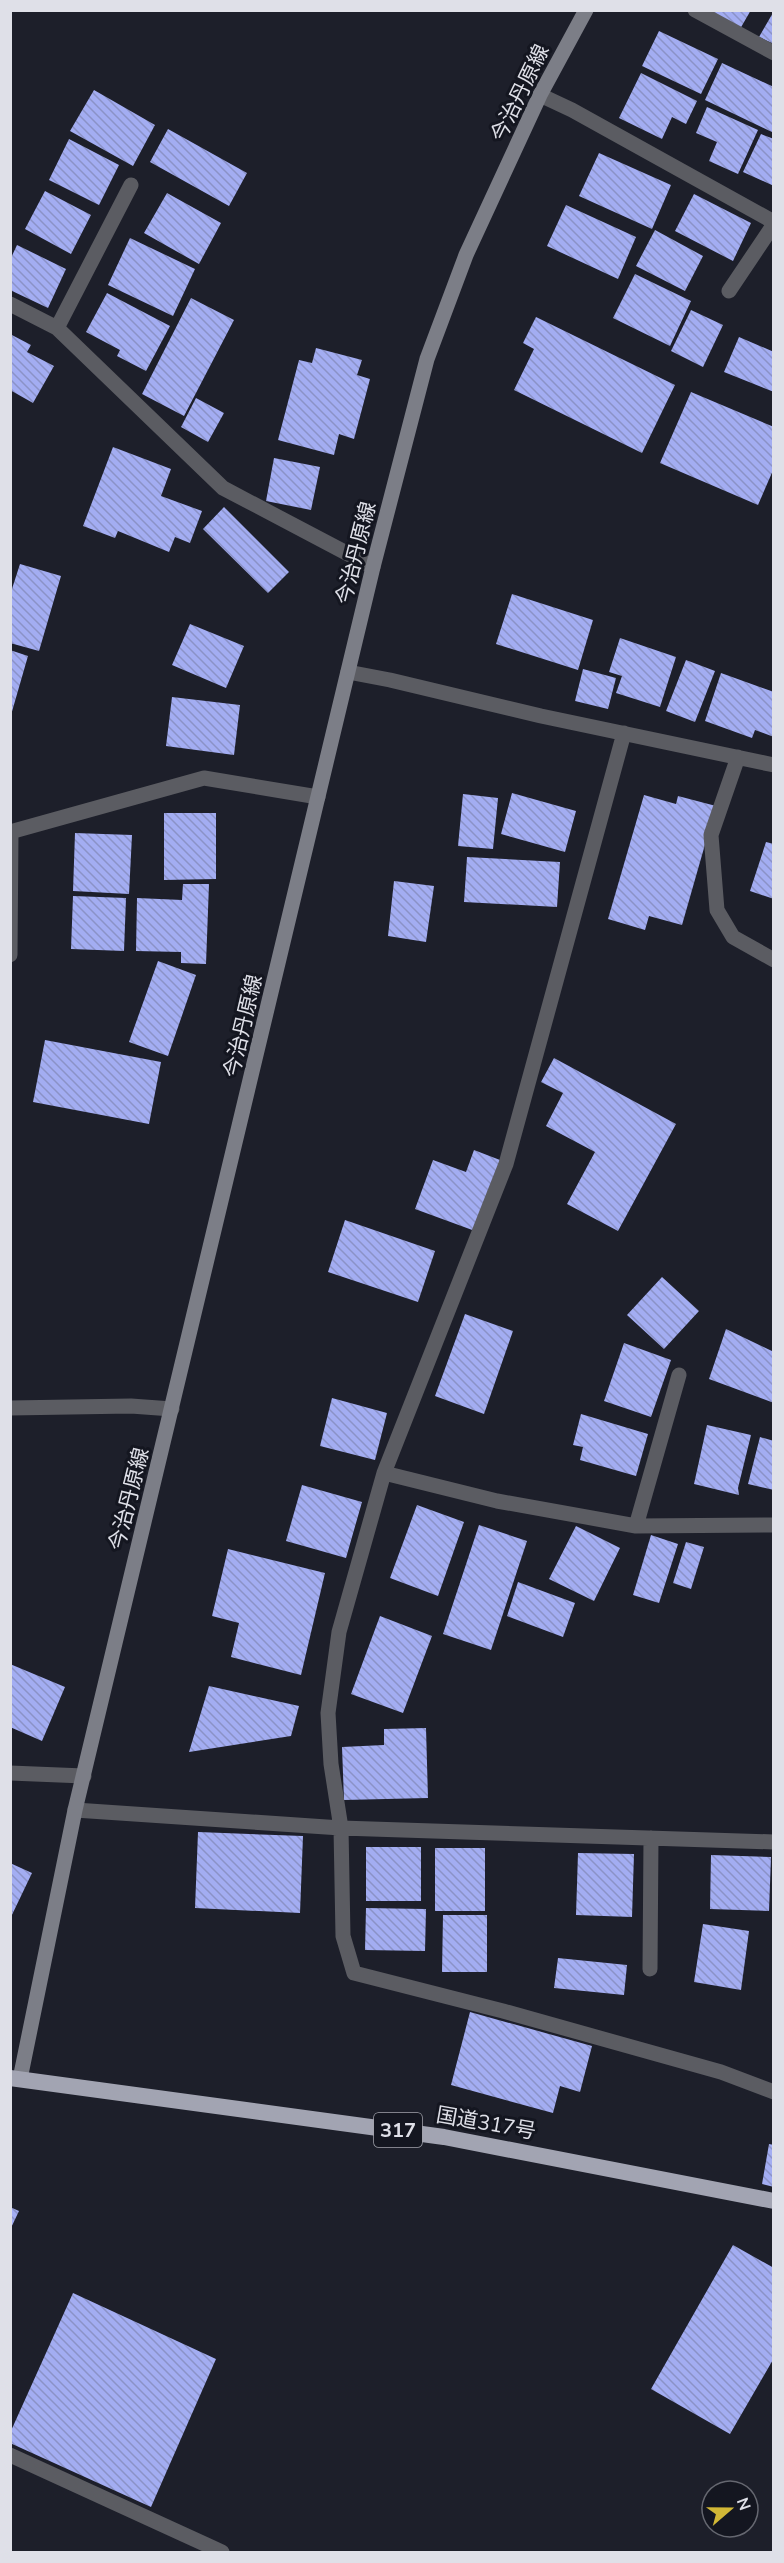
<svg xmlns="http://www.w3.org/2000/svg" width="784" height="2563" font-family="'Nunito Sans','Noto Sans JP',sans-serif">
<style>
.building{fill:url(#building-back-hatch)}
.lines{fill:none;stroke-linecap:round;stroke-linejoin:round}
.minor{stroke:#5b5c62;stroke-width:15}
.secondary{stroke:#7c7e87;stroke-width:15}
.trunk{stroke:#a2a4b2;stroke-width:16}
.labels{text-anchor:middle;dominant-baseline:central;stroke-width:6;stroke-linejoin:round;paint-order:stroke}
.shield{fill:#141620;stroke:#a2a3ac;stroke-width:1.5}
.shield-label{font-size:20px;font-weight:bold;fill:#dfe0e8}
.street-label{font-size:21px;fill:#dfe0e8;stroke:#141620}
</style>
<defs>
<pattern id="building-back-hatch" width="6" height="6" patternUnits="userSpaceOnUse" patternTransform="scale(1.5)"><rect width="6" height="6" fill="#a3adf2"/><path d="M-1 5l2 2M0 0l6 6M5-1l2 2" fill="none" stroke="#8b92c7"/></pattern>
</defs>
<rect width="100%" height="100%" fill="#1d1f2a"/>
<path class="building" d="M706,10H751L740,29Z
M774,11V44L759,37Z
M659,31L718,59L701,94L642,66Z
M722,63L774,87V133L705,100Z
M641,73L697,101L686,124L672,117L662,139L619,118Z
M94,90L155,125L133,166L70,131Z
M707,107L758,130L738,174L709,161L717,142L696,133Z
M168,129L247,173L229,206L150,162Z
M761,134L774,139V186L743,172Z
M69,139L119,165L99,205L49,180Z
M599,153L671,185L652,229L579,196Z
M45,191L91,215L71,254L25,229Z
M167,193L221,223L199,264L144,233Z
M694,194L751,223L733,261L675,231Z
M566,205L636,237L618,279L547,246Z
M655,230L703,256L685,291L636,266Z
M130,238L195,269L173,316L108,285Z
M17,245L66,269L48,308L10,290V260Z
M635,274L691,301L670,346L613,318Z
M107,293L170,326L146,371L117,356L120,350L86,332Z
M191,298L234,320L184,416L142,394Z
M691,310L723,325L703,367L671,351Z
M536,317L675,385L642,453L514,390L534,349L523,343Z
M10,334L31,345L27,352L54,366L33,403L10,390Z
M739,337L774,352V392L724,372Z
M316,348L362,360L357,375L370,379L354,439L339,434L334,455L278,440L299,360L312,363Z
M691,392L774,427V468L758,505L660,463Z
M196,398L224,413L208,442L181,427Z
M113,447L171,469L161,496L202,511L190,543L175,537L169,552L118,531L115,538L83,526Z
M274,458L320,467L311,510L266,501Z
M224,507L289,572L268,593L203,529Z
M20,564L61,576L39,651L10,643V595Z
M512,594L593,620L578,670L496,644Z
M190,624L244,646L226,688L172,665Z
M620,638L676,657L660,707L616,693L622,676L609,672Z
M10,650L28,656L11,715H10Z
M686,660L715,671L695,722L666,711Z
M583,669L616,678L608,709L575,701Z
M721,673L774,692V737L755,730L752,738L705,721Z
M172,697L240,705L234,755L166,746Z
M512,793L576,811L565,852L501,834Z
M463,794L498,798L493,849L458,846Z
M644,795L676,804L678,796L716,806L682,925L649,916L645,930L608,919Z
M164,813H216V879L164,880Z
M75,833L132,835L129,894L73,891Z
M766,842L774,844V899L750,891Z
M467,857L560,862L557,907L464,902Z
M394,881L434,886L426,942L388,936Z
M183,884H209L206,964L181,963V952L136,951L137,898L182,900Z
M73,896L126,898L124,951L71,949Z
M158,961L196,975L168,1056L129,1042Z
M45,1040L161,1062L149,1124L33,1102Z
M554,1058L676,1124L618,1231L567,1204L595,1152L546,1126L563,1093L541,1082Z
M474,1150L500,1160L475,1231L415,1209L433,1160L466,1172Z
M345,1220L435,1251L418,1302L328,1272Z
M662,1277L699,1311L664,1349L627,1315Z
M465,1314L513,1331L484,1414L435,1396Z
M726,1329L774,1352V1403L709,1379Z
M624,1343L671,1360L651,1417L604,1401Z
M332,1398L387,1413L375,1460L320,1446Z
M581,1414L648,1434L636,1476L580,1460L583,1447L573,1445Z
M707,1425L751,1435L738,1488L739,1495L694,1484Z
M760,1437L774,1441V1490L748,1484Z
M302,1485L362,1502L346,1558L286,1541Z
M417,1505L464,1522L438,1596L390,1578Z
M479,1525L527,1541L491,1650L443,1634Z
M576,1526L620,1548L594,1601L549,1579Z
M651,1535L678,1544L659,1603L633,1595Z
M686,1542L704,1547L691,1589L673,1583Z
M228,1549L325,1573L301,1675L231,1657L239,1623L212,1616Z
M518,1582L575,1603L563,1637L507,1616Z
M380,1616L432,1636L403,1713L351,1694Z
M10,1664L65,1687L42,1741L10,1727Z
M209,1686L299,1706L291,1736L189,1752Z
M426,1728L428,1798L344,1800L342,1747L384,1745V1729Z
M198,1832L303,1836L300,1913L195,1908Z
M366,1847H421V1901H366Z
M435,1848H485V1911H435Z
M578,1853L634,1854L632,1917L576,1915Z
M711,1855L771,1857L769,1911L710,1909Z
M10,1863L32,1873L10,1919Z
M366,1908L426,1909L425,1951L365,1950Z
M443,1915H487V1972H442Z
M703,1924L749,1931L741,1990L694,1982Z
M558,1958L627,1965L624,1995L554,1988Z
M470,2012L592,2046L580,2092L560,2086L553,2113L451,2085Z
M769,2144L774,2145V2187L762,2184Z
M10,2207L19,2211L10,2230Z
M733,2245L774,2268V2358L730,2434L651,2389Z
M73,2293L216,2359L151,2507L10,2443V2433Z"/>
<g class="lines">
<path class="minor" d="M695,10L774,53
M540,95L572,110L774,222
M729,291L774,224
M10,304L57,328L223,488L373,567
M57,328L131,185
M348,672L390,680L541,716L774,765
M624,733L506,1164L384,1473L339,1632L328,1713L331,1764L341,1828L343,1936L354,1973L503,2011L721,2072L774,2092
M738,757L711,835L717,910L733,937L774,960
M10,832L204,778L318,797
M10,955L11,832
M10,1408L131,1406L172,1409
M384,1473L497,1501L636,1526L774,1525
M636,1526L679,1375
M10,1773L84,1776
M75,1810L341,1828L774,1842
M650,1969L651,1838
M10,2455L222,2552"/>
<path class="secondary" d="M20,2079L75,1810L373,567L427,359L466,255L540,95L586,10"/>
<path class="trunk" d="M10,2078L444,2137L774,2201"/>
</g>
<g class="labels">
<rect class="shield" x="374" y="2113" width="48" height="34" rx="4.5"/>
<g class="shield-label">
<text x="398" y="2130">317</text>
</g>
<g class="street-label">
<text transform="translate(520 93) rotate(-64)">今治丹原線</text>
<text transform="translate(356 553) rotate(-76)">今治丹原線</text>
<text transform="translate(243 1026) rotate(-77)">今治丹原線</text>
<text transform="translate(129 1499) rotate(-76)">今治丹原線</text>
<text transform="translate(486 2123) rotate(10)">国道317号</text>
</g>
</g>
<rect width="784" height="2563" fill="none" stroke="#dfe0e8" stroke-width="24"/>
<g transform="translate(730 2509) rotate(70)"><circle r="28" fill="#141620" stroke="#656770" stroke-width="1.5"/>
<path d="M0-4.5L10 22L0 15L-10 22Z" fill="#d1b736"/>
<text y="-9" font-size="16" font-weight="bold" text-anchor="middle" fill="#dfe0e8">N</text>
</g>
</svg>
